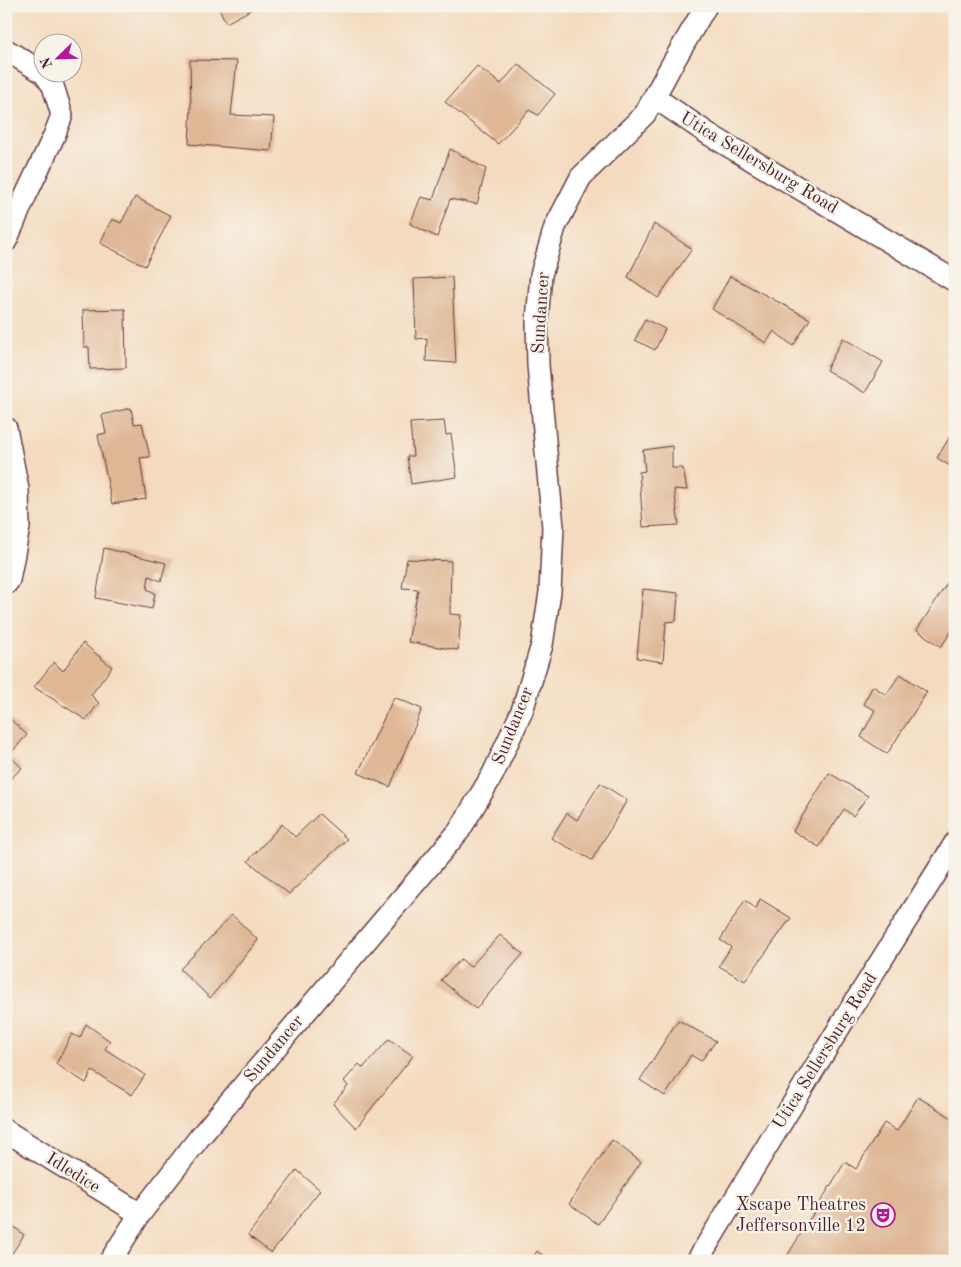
<svg xmlns="http://www.w3.org/2000/svg" width="961" height="1267" font-family="'Old Standard TT',serif">
<style>
.building{fill:#dfb795}
.lines{fill:none;stroke-linecap:round;stroke-linejoin:round}
.minor-casing{stroke:#643b41;stroke-width:24}
.minor{stroke:#fff;stroke-width:21}
.labels{text-anchor:middle;dominant-baseline:central;stroke-width:4.5;stroke-linejoin:round;paint-order:stroke}
.street-label{font-size:18px;fill:#4a1f2b;stroke:#f7f3e8}
.poi-label{font-size:18px;fill:#4a1f2b;stroke:#f7f3e8;text-anchor:end}
</style>
<rect width="100%" height="100%" fill="#f7f3e8"/>
<filter id="ink" filterUnits="userSpaceOnUse"><feTurbulence type="fractalNoise" baseFrequency=".02" numOctaves="2"/><feDisplacementMap in="SourceGraphic" scale="10" xChannelSelector="R" yChannelSelector="G"/><feConvolveMatrix kernelMatrix="1 2 1 2 8 2 1 2 1" color-interpolation-filters="sRGB"/></filter>
<filter id="wash" filterUnits="userSpaceOnUse"><feTurbulence type="fractalNoise" baseFrequency=".0096" numOctaves="4" result="noise"/><feDisplacementMap in="SourceGraphic" scale="20" xChannelSelector="R" yChannelSelector="G"/><feGaussianBlur stdDeviation="1.12" result="paint"/><feColorMatrix in="noise" values="0 0 0 0 0 0 0 0 0 0 0 0 0 0 0 0 0 1.4 0 .05"/><feComposite in="paint" operator="in"/></filter>
<g filter="url(#wash)">
<rect width="100%" height="100%" fill="#f4dbbf"/>
<g id="blocks">
<path class="building" d="M218,6H258L226,23Z
M190,60L237,61L231,115L274,117L271,151L189,144L191,107Z
M518,64L555,94L538,115L529,110L498,144L445,102L477,66L501,84Z
M450,149L486,169L477,204L450,199L437,237L410,224L421,197L433,200Z
M135,197L171,216L145,266L100,243L112,219L121,223Z
M654,224L692,249L658,298L628,277Z
M730,276L810,319L793,346L774,331L766,343L712,309Z
M452,277L456,363L426,361L427,338L416,339L414,279Z
M125,309L126,368L90,369L89,347H84L83,310Z
M645,319L665,329L655,350L635,340Z
M843,338L883,362L865,393L826,370Z
M131,408L134,424L142,423L150,457L140,458L146,499L112,504L98,435L106,433L102,415Z
M444,421L446,435L451,434L457,477L411,484L407,456H413L410,423Z
M955,428V469L937,458Z
M672,446V468H683L687,490L674,489L679,525L643,527L639,472L645,471L643,450Z
M104,548L166,563L161,581L149,576L147,589L155,593L152,609L96,598Z
M407,559L451,561L450,614L461,615L458,650L408,642L418,589L402,588Z
M955,571V626L941,647L917,630Z
M643,589L678,593L676,621L666,622L663,662L637,658Z
M83,643L112,667L91,695L99,703L86,720L34,687L54,662L63,671Z
M900,674L927,692L887,754L861,737L875,710L863,704L873,686L886,695Z
M394,697L422,709L390,787L358,773Z
M6,715L27,735L9,755L22,768L6,783Z
M829,773L868,796L853,816L844,809L819,847L793,831Z
M600,783L627,800L592,860L551,838L567,813L577,820Z
M319,814L347,839L289,894L248,861L282,824L295,837Z
M760,899L791,918L745,981L719,966L731,947L720,940L745,900L756,909Z
M232,915L258,940L210,998L180,969Z
M500,935L523,954L476,1009L441,980L461,959L470,967Z
M678,1020L716,1041L701,1061L691,1055L665,1096L640,1080Z
M86,1024L110,1041L105,1049L145,1075L132,1095L92,1071L86,1083L56,1064L72,1034L80,1038Z
M389,1039L413,1056L356,1128L333,1104L348,1086L344,1081L359,1064L363,1068Z
M918,1097L955,1120V1261H784L845,1162L856,1169L884,1123L897,1131Z
M612,1140L641,1162L598,1224L569,1204Z
M297,1170L320,1190L271,1253L248,1235Z
M6,1220L24,1235L7,1261H6Z
M537,1251L550,1261H531Z"/>
</g>
</g>
<g filter="url(#ink)">
<use href="#blocks" fill-opacity="0" stroke="#643b41" stroke-width="1"/>
<g class="lines">
<g class="minor-casing">
<path id="minor" d="M6,50L42,72
M654,97L710,135L955,281
M6,241L25,197L54,136L62,115L53,86L43,72
M6,428L18,489L19,527L9,580L6,584
M6,1131L140,1214
M110,1261L140,1214L199,1138L459,831L493,774L522,711L542,645L550,592L553,527L538,365L537,320L541,275L555,227L581,177L645,114L671,66L706,6
M697,1261L850,1010L955,843"/>
</g>
<use href="#minor" class="minor"/>
</g>
</g>
<defs>
<g id="theatre-ring" transform="scale(1.25)"><circle r="9.5" fill="#f7f3e8" stroke="#b5179e" stroke-width="1.5"/><path d="M-5-5.5Q0-4 5-5.5V0Q5 5 0 6Q-5 5-5 0ZM-3.3-2.5H-1v1.5H-3.3ZM1-2.5H3.3v1.5H1ZM-2.8 1Q0 5.5 2.8 1Z" fill="#b5179e"/></g>
</defs>
<g fill-rule="evenodd">
<use href="#theatre-ring" x="883" y="1215"/>
</g>
<g class="labels">
<g class="street-label">
<text transform="translate(759 163) rotate(31)">Utica Sellersburg Road</text>
<text transform="translate(541 313) rotate(-86)">Sundancer</text>
<text transform="translate(513 726) rotate(-68)">Sundancer</text>
<text transform="translate(274 1049) rotate(-50)">Sundancer</text>
<text transform="translate(825 1051) rotate(-58)">Utica Sellersburg Road</text>
<text transform="translate(73 1173) rotate(32)">Idledice</text>
</g>
<g class="poi-label">
<text x="866" y="1205">Xscape Theatres<tspan x="866" dy="21">Jeffersonville 12</tspan></text>
</g>
</g>
<rect width="961" height="1267" fill="none" stroke="#f7f3e8" stroke-width="25"/>
<g transform="translate(58 58) rotate(247)"><circle r="24" fill="#f7f3e8" stroke="#b29e9c"/>
<path d="M0-4L9 19L0 12L-9 19Z" fill="#b5179e"/>
<text y="-8" font-size="14" font-weight="bold" text-anchor="middle" fill="#4a1f2b">N</text>
</g>
</svg>
